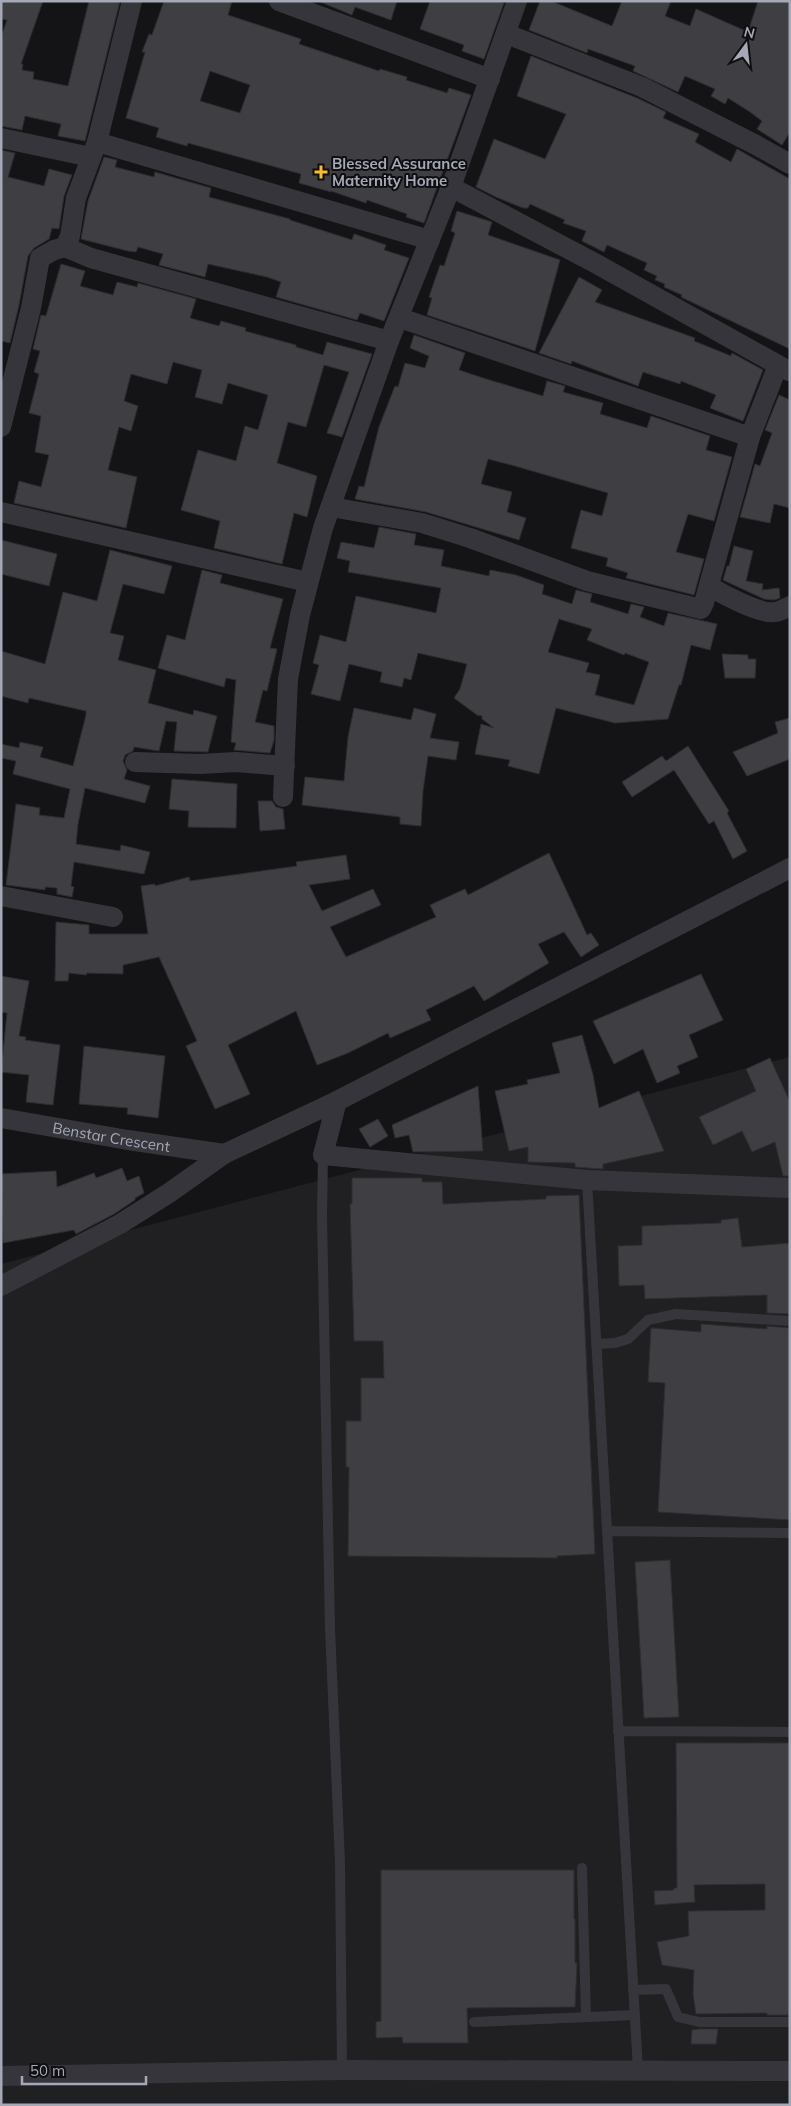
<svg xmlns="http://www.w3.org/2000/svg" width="791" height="2106" font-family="Mulish,sans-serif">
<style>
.built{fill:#202023}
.building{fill:#3e3e43;stroke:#2e2e32;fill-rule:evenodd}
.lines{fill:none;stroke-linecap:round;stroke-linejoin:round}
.service{stroke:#35353b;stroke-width:10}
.minor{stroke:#35353b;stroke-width:20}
.poi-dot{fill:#fabc27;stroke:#0f0f11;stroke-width:2}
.labels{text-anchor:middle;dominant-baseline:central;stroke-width:4;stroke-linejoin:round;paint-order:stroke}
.poi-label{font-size:15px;font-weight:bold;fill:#a5a9b7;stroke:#0f0f11;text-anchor:start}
.street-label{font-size:15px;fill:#a5a9b7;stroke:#0f0f11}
</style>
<rect width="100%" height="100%" fill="#141416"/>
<path class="built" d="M790,1057V2105H1V1264Z"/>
<path class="building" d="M1,1H43L21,64H23L22,70L34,72L33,79L68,86L89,1H120L85,141L58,136L61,124L25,116L22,130L1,126V37L7,20L1,19Z
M164,1H232L228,15L301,39L299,44L379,71L380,69L407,77L406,80L447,93L449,88L471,95L424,223L406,217L407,214L367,200L366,203L331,191V192L299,183L301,174L188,143L187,146L156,137L159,128L126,118L145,52H142L149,34L152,35ZM210,71L250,85L240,113L200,101Z
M318,1H397L391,20L355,7L352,15Z
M430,1H499L504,3L484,59L462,51L464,45L420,29Z
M540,1H551L612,26L622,1H671L665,16L690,26L696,9L748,32L758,1H790V132L782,145L757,129L762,121L750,112L728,98L725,104L711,96L715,89L685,76L678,92L633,71L635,66L588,49L587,53L529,30Z
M531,56L637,98L666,112L663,118L699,134L695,142L731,162L737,149L790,179V349L685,299L681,297L682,295L664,287L665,284L655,280L657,276L644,270L647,263L607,245L604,252L582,241L586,231L563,223L565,220L530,204L528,208H523L496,197L476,187L494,139L545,159L566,114L517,96Z
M1,150L15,153L8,177L44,186L49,169L72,175L64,196L59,229L52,228L49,239L34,248L28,256L19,305L10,343L1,341Z
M104,157L117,160L115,167L154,177L155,172L211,188L209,197L290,219V220L352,240L354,234L386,245L384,250L409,258L384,321L360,313L357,320L276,297L281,282L267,277L208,264L205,277L159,265L163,254L138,247L136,252L128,251L81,239L88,201Z
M457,211L492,222L488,235L560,260L535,351L427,315L432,298L429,297L440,265L444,266L455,233L451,231Z
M61,264L85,271L80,286L113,295L117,282L137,287L138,283L196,299L190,318L219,326L221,321L246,328L245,331L296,345V347L323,355L327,342L372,354L342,437L327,433L349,372L324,365L306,427L288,422L277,463L317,476L307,517L294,513L282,564L214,548L220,521L181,510L198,450L236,461L245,426L258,430L268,395L228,383L222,404L195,397L202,370L173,362L167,384L131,374L124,401L138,406L131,431L119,427L108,470L137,477L126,528L14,503L19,481L41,487L49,455L35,452L41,416L29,413L39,374L34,372L40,351L33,349L41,315L46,316Z
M579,277L602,290L595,302L695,338L694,341L731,356L732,353L763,370L743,421L710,408L716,395L681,381L680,384L643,372L638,386L572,361L571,364L539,353Z
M414,335L465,353L459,370L483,378L543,396L547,381L565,386L563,392L603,403L600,414L647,428L651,416L710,436L706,450L732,457L714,521L688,514L676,552L704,559L694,595L626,578L628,573L606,566L608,558L571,548L581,510L602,516L608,493L515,466L488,459L481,484L512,492L507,512L526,518L519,540L426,512L355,499L359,486L364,487L379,427L395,386L398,387L405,363L425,368L429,356L410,348Z
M779,395L790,400V508L774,504L770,523L740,517L755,464L760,466L772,433L765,430Z
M379,527L416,534L414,545L444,550L441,566L489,576L490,570L516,575L544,585L542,594L572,604L576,590L592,594L590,602L628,614L631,604L644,607L640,617L664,626L668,613L717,624L710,650L691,645L681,685H679L668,719L615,723L556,708L539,774L508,766L510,760L475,754L481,724L494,728L482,719V716L477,715L454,698L460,689L467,664L418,653L411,680L404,678L402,687L380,682L382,672L349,664L340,701L311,694L319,665L313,663L320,635L346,642L356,596L436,613L441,588L348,572L350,561L337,558L341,542L374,548ZM559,619L592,629L587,640L624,655L625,653L649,662L634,705L595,695L600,675L586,672L589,663L548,652Z
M1,540L57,554L49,586L1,574Z
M734,546L753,551L746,581L763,584L762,590L779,588L780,598L774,600L764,599L723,580L727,566H729Z
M110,550L172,566L164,594L123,584L110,633L124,636L118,660L156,670L148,703L193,715L194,710L217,716L208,752L174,751L177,722L166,721L159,751L134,747L133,751L125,755L123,761L127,770L124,779L150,786L145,803L85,788L78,824L76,844L120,851L121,845L150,852L144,874L74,862L71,886L74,887L72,897L57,894V888L45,887V890L6,885L16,804L40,808L39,815L64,818L70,789L13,774L16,761L1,758V744L19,748L20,742L43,747L40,757L73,766L86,715V711L29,698L28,703L1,696V651L45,664L63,592L97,601Z
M202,570L222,575L220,583L283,599L270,648L277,649L267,691L263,690L255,722L274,726V740L270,753L234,750L236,743L231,742L236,680L226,678L224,687L158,668L167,635L185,640Z
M722,654L748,655V659H756L755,678H725Z
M354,708L411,720L414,708L436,714L430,738L459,742L456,760L428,756L423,791L421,826L400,824V817L302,805L305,777L344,781L348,737Z
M790,718V759L747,776L733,752L778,733L775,722Z
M688,746L729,811L727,813L747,851L733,859L714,821L709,824L674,770L632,797L622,782L662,756L666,761Z
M172,779L237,784L236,828L188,827L189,811L169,809Z
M258,801H272L276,807L283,809L285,829L260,831Z
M549,853L587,935L591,933L599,945L581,957L564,932L538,944L549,963L484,1001L474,986L426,1010L431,1020L390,1038L388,1033L348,1053L317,1065L296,1011L228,1045L250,1094L215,1109L186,1046L197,1041L159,957L123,965V974L87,973L86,975L69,973L68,981H55L56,922L89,925V934H148L141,886L155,884V886L189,877L190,881L297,866L296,862L346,855L350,879L309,885L322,911L373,889L381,905L330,927L346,957L436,917L430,905L465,889L468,895Z
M701,974L723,1020L689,1035L698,1057L677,1066L680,1073L657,1083L643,1049L614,1064L593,1021Z
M1,976L29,981L19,1036L26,1037L25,1040L60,1045L53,1105L26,1102L29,1075L1,1072L7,1013L1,1012Z
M582,1035L593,1075L599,1108L639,1091L664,1151L603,1164V1169L575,1167V1163L528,1162V1147L509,1151L495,1091L528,1084L527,1080L560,1073L552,1043Z
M84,1046L165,1056L158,1118L127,1114L128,1108L79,1104Z
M770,1058L790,1102V1176H783L775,1142L752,1152L742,1131L713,1145L699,1117L756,1091L746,1069Z
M478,1086L483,1151L413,1152L409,1135L395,1138L392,1125Z
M378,1119L388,1136L370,1147L359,1129Z
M122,1168L127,1181L139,1176L144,1193L135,1198V1200L114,1214L76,1234L74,1230L3,1243L1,1174L56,1171L57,1187L94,1173L96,1178Z
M352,1178H422V1182H442L443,1204L546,1199V1196L579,1195L595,1554L557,1556V1558L348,1556L349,1467H346V1421H361V1378H384L383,1341H354L350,1204H352Z
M738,1218L742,1247L790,1243V1314L767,1313V1295L645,1299L644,1285L619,1286L618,1246L642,1245V1226L721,1223V1220Z
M701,1324L767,1329V1326L790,1328V1520L658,1512L665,1383L648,1382L651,1328L701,1332Z
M670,1560L679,1717L644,1718L635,1562Z
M676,1743H790V2015H767V2013L696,2014L693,1994L694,1970L662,1965L657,1942L689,1936L688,1911L765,1910V1884L694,1885L695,1902L655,1905L654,1891L674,1890V1888H677Z
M381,1870H574V1919H575V1963H577L575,2007L467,2008L468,2043H403L402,2037L376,2038V2022L381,2021Z
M699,2029H718L716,2044H691L692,2030Z"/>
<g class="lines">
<path class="service" d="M323,1155L322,1215L330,1628L340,1862L342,2070
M587,1180L638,2070
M596,1344L615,1343L628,1339L648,1320L676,1314L790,1321
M607,1531L790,1533
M618,1731L790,1732
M582,1868L586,2017
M633,1990L666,1989L678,2017L699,2022H790
M474,2022L635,2015"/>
<g class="minor">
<path d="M279,1L490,79"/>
<path d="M507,34L642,87L756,145L790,164"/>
<path d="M1,138L91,157"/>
<path d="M97,142L430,240"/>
<path d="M451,187L593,262L789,371"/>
<path d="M65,247L91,258L389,341"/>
<path d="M400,318L750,437"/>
<path d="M1,427L31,308L40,258L54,250L65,247L70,236L76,198L97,142L132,1"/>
<path d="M331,507L422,523L470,538L587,581L701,609L704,603L750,437L778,365"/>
<path d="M1,512L308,582"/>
<path d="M709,586C722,594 761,615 775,612C780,612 785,608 790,606"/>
<path d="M135,762L200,764L236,762L285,766"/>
<path d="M283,797L288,679L300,615L323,528L389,341L451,187L517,1"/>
<path d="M1,896L113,917"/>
<path d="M337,1101L323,1155L587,1180L790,1188"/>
<path id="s1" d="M1,1118L128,1140L224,1154"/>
<path d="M1,1286L120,1224L169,1193L224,1154L337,1101L790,868"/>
<path d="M1,2076L342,2070L790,2071"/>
</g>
</g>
<path class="poi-dot" d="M318.5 164.5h5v5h5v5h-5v5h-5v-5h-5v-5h5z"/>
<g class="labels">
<g class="poi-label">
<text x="332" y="163">Blessed Assurance<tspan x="332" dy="17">Maternity Home</tspan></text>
</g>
<g class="street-label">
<text stroke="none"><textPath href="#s1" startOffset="112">Benstar Crescent</textPath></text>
</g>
</g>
<rect width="791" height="2106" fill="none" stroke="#a5a9b7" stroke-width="5"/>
<g transform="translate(746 45) rotate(15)" stroke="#0f0f11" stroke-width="4" paint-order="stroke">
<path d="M0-4L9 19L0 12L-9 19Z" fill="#a5a9b7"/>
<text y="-8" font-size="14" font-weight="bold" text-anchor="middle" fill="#a5a9b7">N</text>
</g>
<path d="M22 2076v8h124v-8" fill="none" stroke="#a5a9b7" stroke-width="2.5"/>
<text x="30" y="2076" font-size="15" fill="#a5a9b7" stroke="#0f0f11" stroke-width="4" paint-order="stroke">50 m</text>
</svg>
